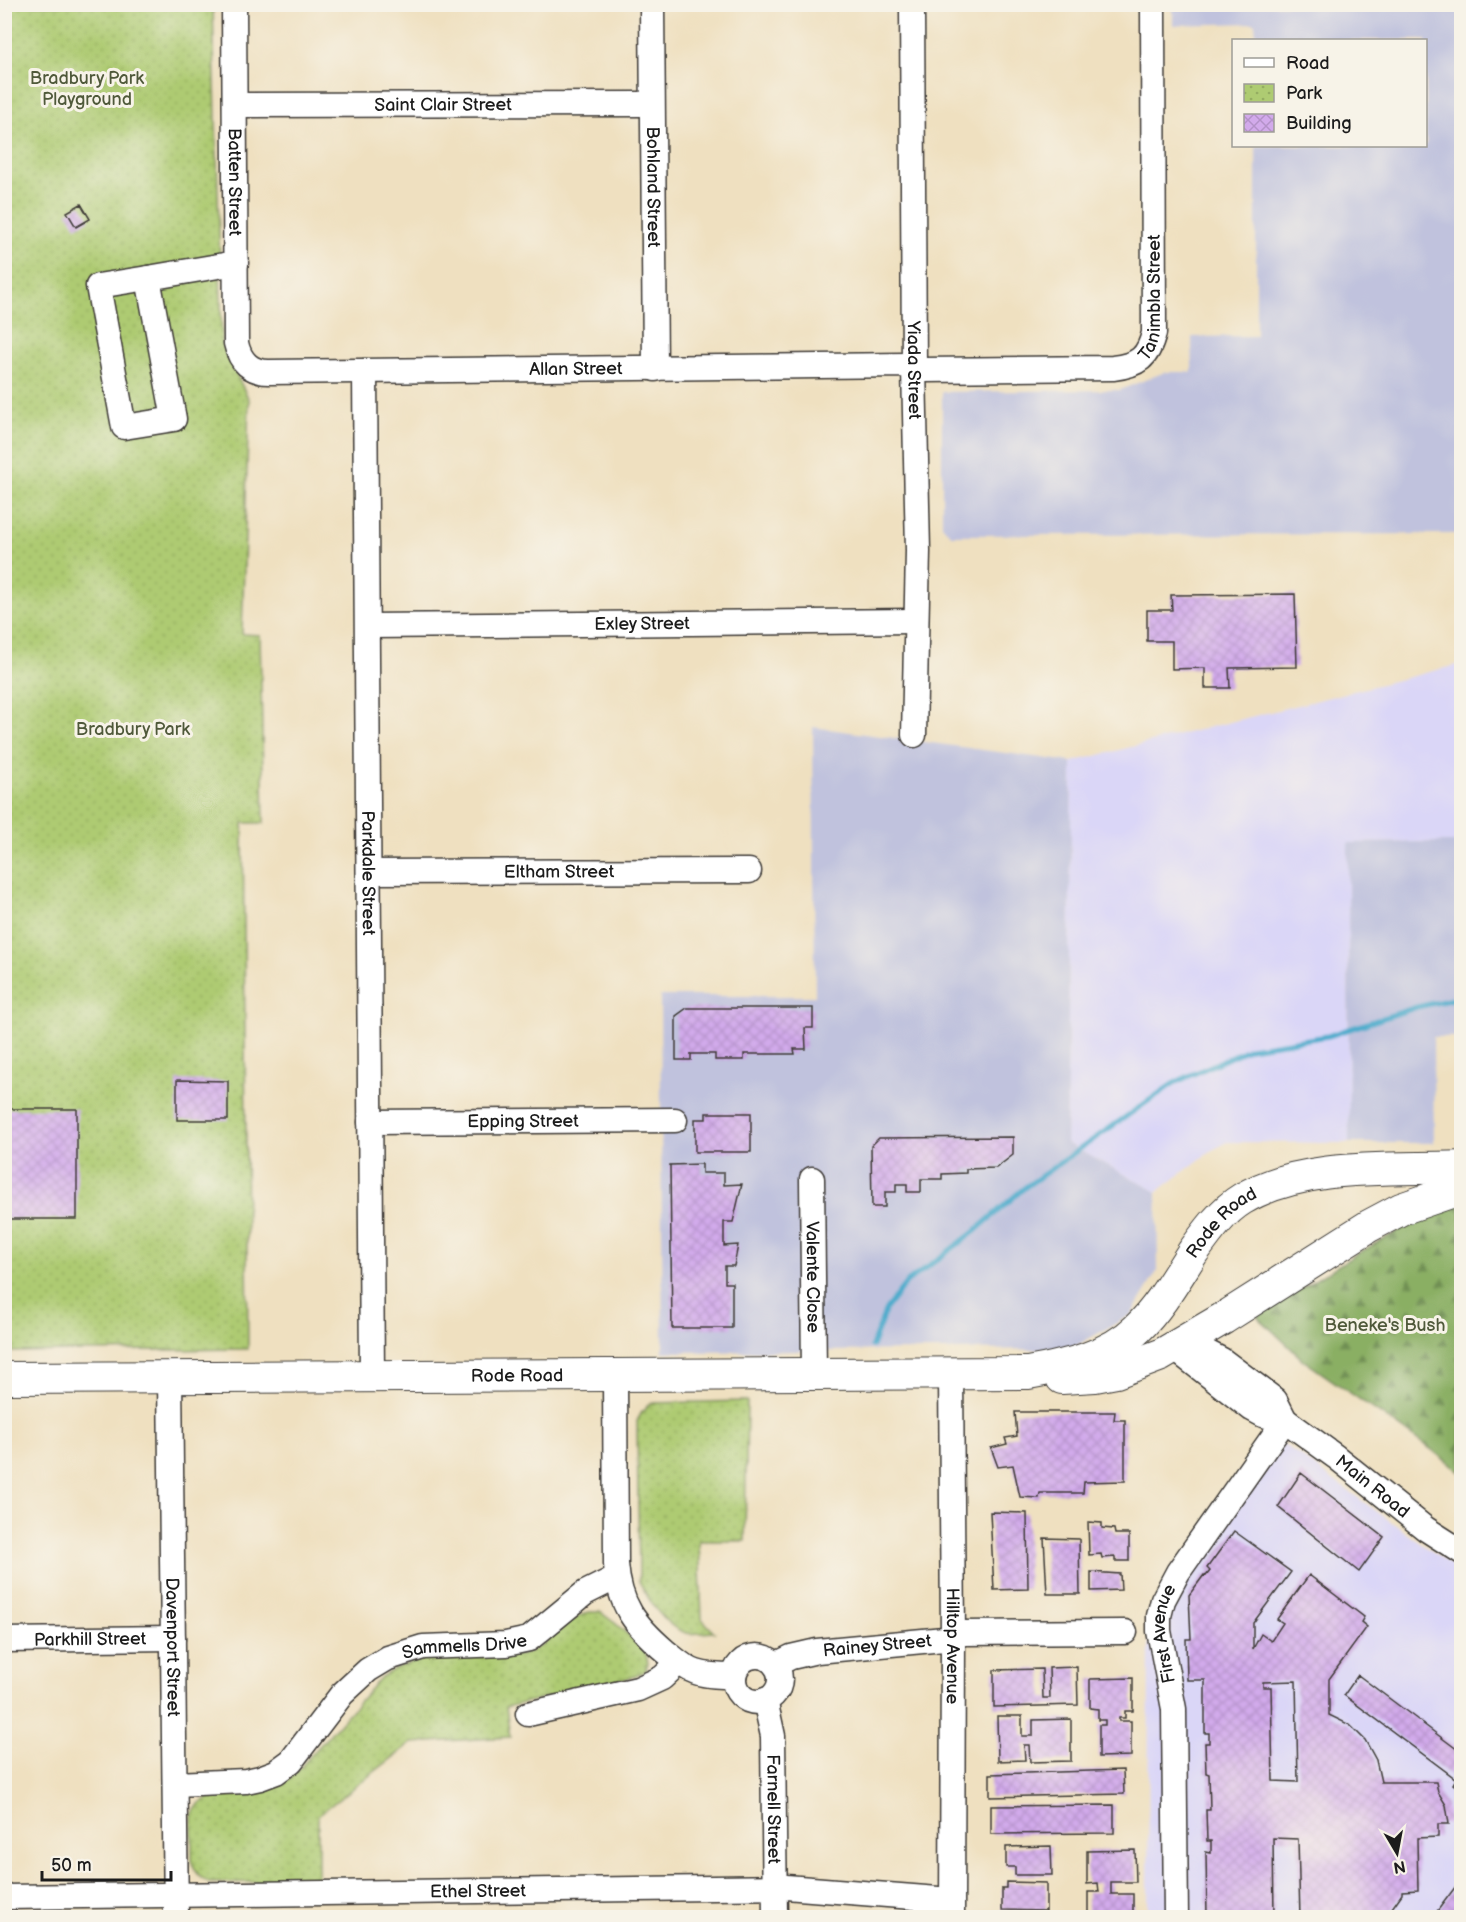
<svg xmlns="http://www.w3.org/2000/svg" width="1466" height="1922" font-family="'Balsamiq Sans',sans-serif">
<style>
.built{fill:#dad6f7}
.industrial{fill:#c0c2dd}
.forest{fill:url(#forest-firs);stroke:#536640;stroke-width:1.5}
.park{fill:url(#park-dots);stroke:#657447;stroke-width:1.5}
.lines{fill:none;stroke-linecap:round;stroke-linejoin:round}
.stream{stroke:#4eaccc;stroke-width:5}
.building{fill:url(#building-cross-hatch);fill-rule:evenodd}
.minor-casing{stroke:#3c3935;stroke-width:27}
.major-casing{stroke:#3c3935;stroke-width:34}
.minor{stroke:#fff;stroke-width:24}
.major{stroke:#fff;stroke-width:32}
.labels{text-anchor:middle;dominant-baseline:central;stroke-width:6;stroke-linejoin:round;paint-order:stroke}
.park-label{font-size:18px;fill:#4f593a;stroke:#f7f3e8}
.street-label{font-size:18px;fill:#1c1c1c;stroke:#f7f3e8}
</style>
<defs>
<pattern id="forest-firs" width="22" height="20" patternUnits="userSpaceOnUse" patternTransform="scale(1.5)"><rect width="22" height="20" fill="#8aaf64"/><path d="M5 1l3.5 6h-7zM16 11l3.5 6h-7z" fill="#708e52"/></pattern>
<pattern id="park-dots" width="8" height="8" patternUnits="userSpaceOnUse" patternTransform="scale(1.5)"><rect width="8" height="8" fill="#aecb72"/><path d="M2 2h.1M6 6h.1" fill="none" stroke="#95ae62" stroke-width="1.8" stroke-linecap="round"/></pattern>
<pattern id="building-cross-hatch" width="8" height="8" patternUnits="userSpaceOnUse" patternTransform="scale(1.5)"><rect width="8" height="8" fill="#d2aaeb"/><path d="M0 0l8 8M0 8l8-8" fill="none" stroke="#b492c9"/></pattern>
</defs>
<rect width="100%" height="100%" fill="#f7f3e8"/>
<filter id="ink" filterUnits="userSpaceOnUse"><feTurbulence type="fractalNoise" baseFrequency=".0167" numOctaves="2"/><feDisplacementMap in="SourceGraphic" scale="12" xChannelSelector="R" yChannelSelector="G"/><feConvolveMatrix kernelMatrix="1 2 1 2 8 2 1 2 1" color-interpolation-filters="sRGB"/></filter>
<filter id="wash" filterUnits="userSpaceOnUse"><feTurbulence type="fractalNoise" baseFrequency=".008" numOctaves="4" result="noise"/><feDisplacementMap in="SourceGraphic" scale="24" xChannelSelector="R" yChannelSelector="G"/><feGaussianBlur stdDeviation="1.35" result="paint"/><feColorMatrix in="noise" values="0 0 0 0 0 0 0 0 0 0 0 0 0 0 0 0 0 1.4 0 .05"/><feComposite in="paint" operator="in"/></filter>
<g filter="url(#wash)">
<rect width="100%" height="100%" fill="#efe0c0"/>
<path class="built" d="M1461,664V842L1348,843L1349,1143L1228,1142L1212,1150L1157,1192L1066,1143L1072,762Z
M1268,1433L1461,1572V1917L1148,1918L1149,1616Z"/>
<path class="industrial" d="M1173,5H1461V534L951,535L942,525V392L1120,390L1165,372H1192V337L1256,336V146H1426V40H1256L1255,23L1173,25Z
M813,727L1072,762L1066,1143L1157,1192L1158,1270L1131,1315L1070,1349L663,1352L660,996H815Z
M1461,842V1037H1433L1434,1143H1349L1348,843Z"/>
<path class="forest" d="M1461,1200V1473L1432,1450L1303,1360L1257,1316L1355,1255L1450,1202Z"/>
<path class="park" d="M4,5H213L222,345L249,400L242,634L260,635L264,823H243L248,1349L5,1352Z
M747,1401L745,1541H699L702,1619L714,1632C706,1632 694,1635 686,1633C664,1627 648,1599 639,1581L637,1421L642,1412L650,1403Z
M589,1612H600L615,1623L645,1650L648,1663L645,1671L636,1676L506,1707L510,1737L412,1743L318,1815V1881L209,1883C200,1878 196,1873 192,1863V1814L200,1803L213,1795L272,1787L289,1780L381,1677L398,1667L426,1658L522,1655C548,1646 563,1621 589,1612Z"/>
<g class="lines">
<path class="stream" d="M872,1346L886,1309L906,1283L974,1232L1024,1188L1174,1083L1250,1048L1328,1036L1417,1007L1462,997"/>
</g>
<g id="blocks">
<path class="building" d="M81,204L90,219L76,227L67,212Z
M1295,594L1297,667L1229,668L1230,688H1205V668L1172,669V641H1147V610H1172L1171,595Z
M687,1008H813V1028H805L806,1049H794L795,1054H744V1060H715V1054H691V1060H676V1016Z
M177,1080L228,1081V1120H177Z
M4,1109H77V1219H4Z
M706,1113H751V1152H695V1119H706Z
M1013,1137V1155L996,1168L966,1169V1173L942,1174V1179H921V1192H907V1184H896V1192H885V1207H872L871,1146L879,1138Z
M702,1164V1173H724V1185L742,1184L733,1222H724V1246L738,1245L734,1266H725V1283H732V1328H672L670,1165Z
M1015,1412H1115L1114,1420H1125V1481L1084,1482L1083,1493H1040L1039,1498L1020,1497L1013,1465L998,1467L991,1448L1007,1444L1005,1438L1017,1436Z
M1301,1473L1384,1537L1359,1572L1278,1507Z
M990,1512L1027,1513L1028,1589L994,1590Z
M1088,1522L1102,1523V1528L1114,1529L1115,1534H1129V1561H1115V1557L1102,1558L1101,1554L1089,1555Z
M1234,1531L1291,1572L1253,1623V1649L1261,1634L1271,1641L1283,1623L1277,1619L1309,1575L1364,1617L1361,1622L1367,1627L1329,1679V1715L1350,1725L1365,1740L1376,1760L1381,1782H1436L1438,1792L1446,1805L1449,1824H1438V1837L1417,1838L1418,1890L1402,1891V1894L1385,1918H1357V1915L1300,1918L1298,1839L1273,1838L1274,1918H1207L1206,1852L1211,1853V1841H1207L1206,1810H1210L1209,1774L1206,1773L1205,1743H1209V1733H1205V1680H1187L1186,1639H1191L1189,1595L1204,1575L1206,1576L1210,1571L1207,1568ZM1296,1681L1298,1782L1273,1781L1271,1687H1263V1682Z
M1044,1538L1079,1539L1080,1594H1047Z
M1091,1572L1120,1574L1121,1590L1091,1591Z
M1077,1667L1078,1705L994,1707V1670L1042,1669L1043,1698H1050L1049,1668Z
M1358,1675L1462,1753V1791L1453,1784L1456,1779L1344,1695Z
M1133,1678V1711H1125V1718H1119V1721H1131V1756L1099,1757V1725H1105V1720H1098V1709L1090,1708V1679Z
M997,1716H1022V1736H1033V1720L1071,1719V1761L1030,1762L1029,1745H1024L1025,1760L998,1761Z
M1123,1770L1124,1794L990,1797V1774Z
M1114,1805V1833L991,1834V1806Z
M1051,1846L1052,1875H1015V1867H1006V1847Z
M1135,1850L1136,1882H1111V1894H1133V1918H1088V1892H1099L1098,1883L1087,1884V1851Z
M1462,1878V1918H1432Z
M1006,1882L1046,1883V1911L1002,1910V1888H1006Z"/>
</g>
</g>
<g filter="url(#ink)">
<use href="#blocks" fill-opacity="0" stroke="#3c3935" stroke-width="1.5"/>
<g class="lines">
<g class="minor-casing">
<g id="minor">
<path id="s1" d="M234,4L236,343C240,362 251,372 269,372L905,365L924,370L1113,368C1138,365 1148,358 1154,333L1153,4"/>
<path id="s2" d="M652,4L655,369"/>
<path id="s3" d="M912,4L914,368L918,551L914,735"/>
<path id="s4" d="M235,105L652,104"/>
<path d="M148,278L174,419L124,427L98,286Z"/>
<path d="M148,278L236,263"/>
<path id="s5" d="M365,371L372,1377"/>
<path id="s6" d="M368,626L916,621"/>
<path id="s7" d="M369,872L749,871"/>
<path id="s8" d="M370,1122L675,1120"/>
<path id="s9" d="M812,1179L814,1374"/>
<path d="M1186,1341L1222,1360L1275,1400L1285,1420"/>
<path id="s10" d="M1174,1348L1252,1409L1263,1415L1285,1420L1336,1457L1426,1529L1462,1552"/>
<path id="s11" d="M951,1373L953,1636L952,1918"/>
<path d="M615,1374L616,1564C619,1605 635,1625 665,1651C675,1659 684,1668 696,1672C708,1676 721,1676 734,1676"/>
<path id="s12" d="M170,1377L176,1918"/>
<path id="s13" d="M4,1640L173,1638"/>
<circle cx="757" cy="1679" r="23"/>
<path id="s14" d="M775,1665L791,1657L817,1651L944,1639L963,1633L1125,1632"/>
<path id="s15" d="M765,1700L773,1736L775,1918"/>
<path d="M528,1714L638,1689L662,1678L678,1663"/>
<path id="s16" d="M175,1784L246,1781L260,1778L276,1772L291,1761L342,1694L368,1670L388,1658L423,1647L506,1644L529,1639L585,1593L617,1577"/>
<path id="s17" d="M4,1897L786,1887L951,1900"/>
<path id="s18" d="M1176,1918L1174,1709L1159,1631V1616L1163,1600L1178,1572L1285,1420"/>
</g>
</g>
<g class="major-casing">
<g id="major">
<path id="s19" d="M4,1378L1028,1373C1066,1366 1108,1357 1137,1329C1160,1307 1176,1278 1193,1252C1206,1234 1222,1211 1242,1199C1304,1162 1392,1170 1462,1167"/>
<path d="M1062,1378L1095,1376L1116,1372L1161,1355L1224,1318L1369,1226L1401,1209L1462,1188"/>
</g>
</g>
<use href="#minor" class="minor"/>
<use href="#major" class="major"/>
</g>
</g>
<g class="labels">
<g class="park-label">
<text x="87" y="78">Bradbury Park<tspan x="87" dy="21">Playground</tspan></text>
<text x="133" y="729">Bradbury Park</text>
<text x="1385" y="1325">Beneke's Bush</text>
</g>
<g class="street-label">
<text stroke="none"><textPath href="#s4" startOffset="208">Saint Clair Street</textPath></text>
<text stroke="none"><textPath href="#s1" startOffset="178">Batten Street</textPath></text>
<text stroke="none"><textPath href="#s2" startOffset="183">Bohland Street</textPath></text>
<text stroke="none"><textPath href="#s1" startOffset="1326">Tanimbla Street</textPath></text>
<text stroke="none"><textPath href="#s1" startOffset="694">Allan Street</textPath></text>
<text stroke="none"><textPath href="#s3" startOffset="366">Yiada Street</textPath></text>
<text stroke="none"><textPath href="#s6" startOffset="274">Exley Street</textPath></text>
<text stroke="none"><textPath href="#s7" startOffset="190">Eltham Street</textPath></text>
<text stroke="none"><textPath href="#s5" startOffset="502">Parkdale Street</textPath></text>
<text stroke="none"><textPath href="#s8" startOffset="153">Epping Street</textPath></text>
<text stroke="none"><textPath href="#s19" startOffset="1280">Rode Road</textPath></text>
<text stroke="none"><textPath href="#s9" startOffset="98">Valente Close</textPath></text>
<text stroke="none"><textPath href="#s19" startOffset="513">Rode Road</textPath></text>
<text stroke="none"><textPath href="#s10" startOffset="244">Main Road</textPath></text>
<text stroke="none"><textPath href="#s18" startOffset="286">First Avenue</textPath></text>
<text stroke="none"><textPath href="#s13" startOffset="86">Parkhill Street</textPath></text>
<text stroke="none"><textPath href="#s14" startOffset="105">Rainey Street</textPath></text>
<text stroke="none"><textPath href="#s11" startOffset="273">Hilltop Avenue</textPath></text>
<text stroke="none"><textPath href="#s16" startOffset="342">Sammells Drive</textPath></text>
<text stroke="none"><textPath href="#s12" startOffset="270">Davenport Street</textPath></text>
<text stroke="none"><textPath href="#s15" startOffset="110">Farnell Street</textPath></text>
<text stroke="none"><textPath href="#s17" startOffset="474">Ethel Street</textPath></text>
</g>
</g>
<rect width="1466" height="1922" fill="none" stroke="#f7f3e8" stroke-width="24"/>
<rect x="1232" y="39" width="195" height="108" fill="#f7f3e8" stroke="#9f9d96" stroke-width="1.5"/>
<rect x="1244" y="58" width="30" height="9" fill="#ffffff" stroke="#9f9d96" stroke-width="1.5"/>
<text x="1286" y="69" font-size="18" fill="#1c1c1c">Road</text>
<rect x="1244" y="84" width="30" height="18" fill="url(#park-dots)" stroke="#9f9d96" stroke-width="1.5"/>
<text x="1286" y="99" font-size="18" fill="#1c1c1c">Park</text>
<rect x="1244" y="114" width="30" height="18" fill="url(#building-cross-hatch)" stroke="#9f9d96" stroke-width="1.5"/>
<text x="1286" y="129" font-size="18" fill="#1c1c1c">Building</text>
<g transform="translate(1397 1853) rotate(170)" stroke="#f7f3e8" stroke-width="4.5" paint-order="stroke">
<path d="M0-4.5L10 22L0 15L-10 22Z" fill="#1c1c1c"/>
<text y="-9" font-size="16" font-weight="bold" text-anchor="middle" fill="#1c1c1c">N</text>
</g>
<path d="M42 1871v9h129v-9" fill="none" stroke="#1c1c1c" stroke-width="3"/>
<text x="51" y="1871" font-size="18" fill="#1c1c1c" stroke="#f7f3e8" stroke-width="4.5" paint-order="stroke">50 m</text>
</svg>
